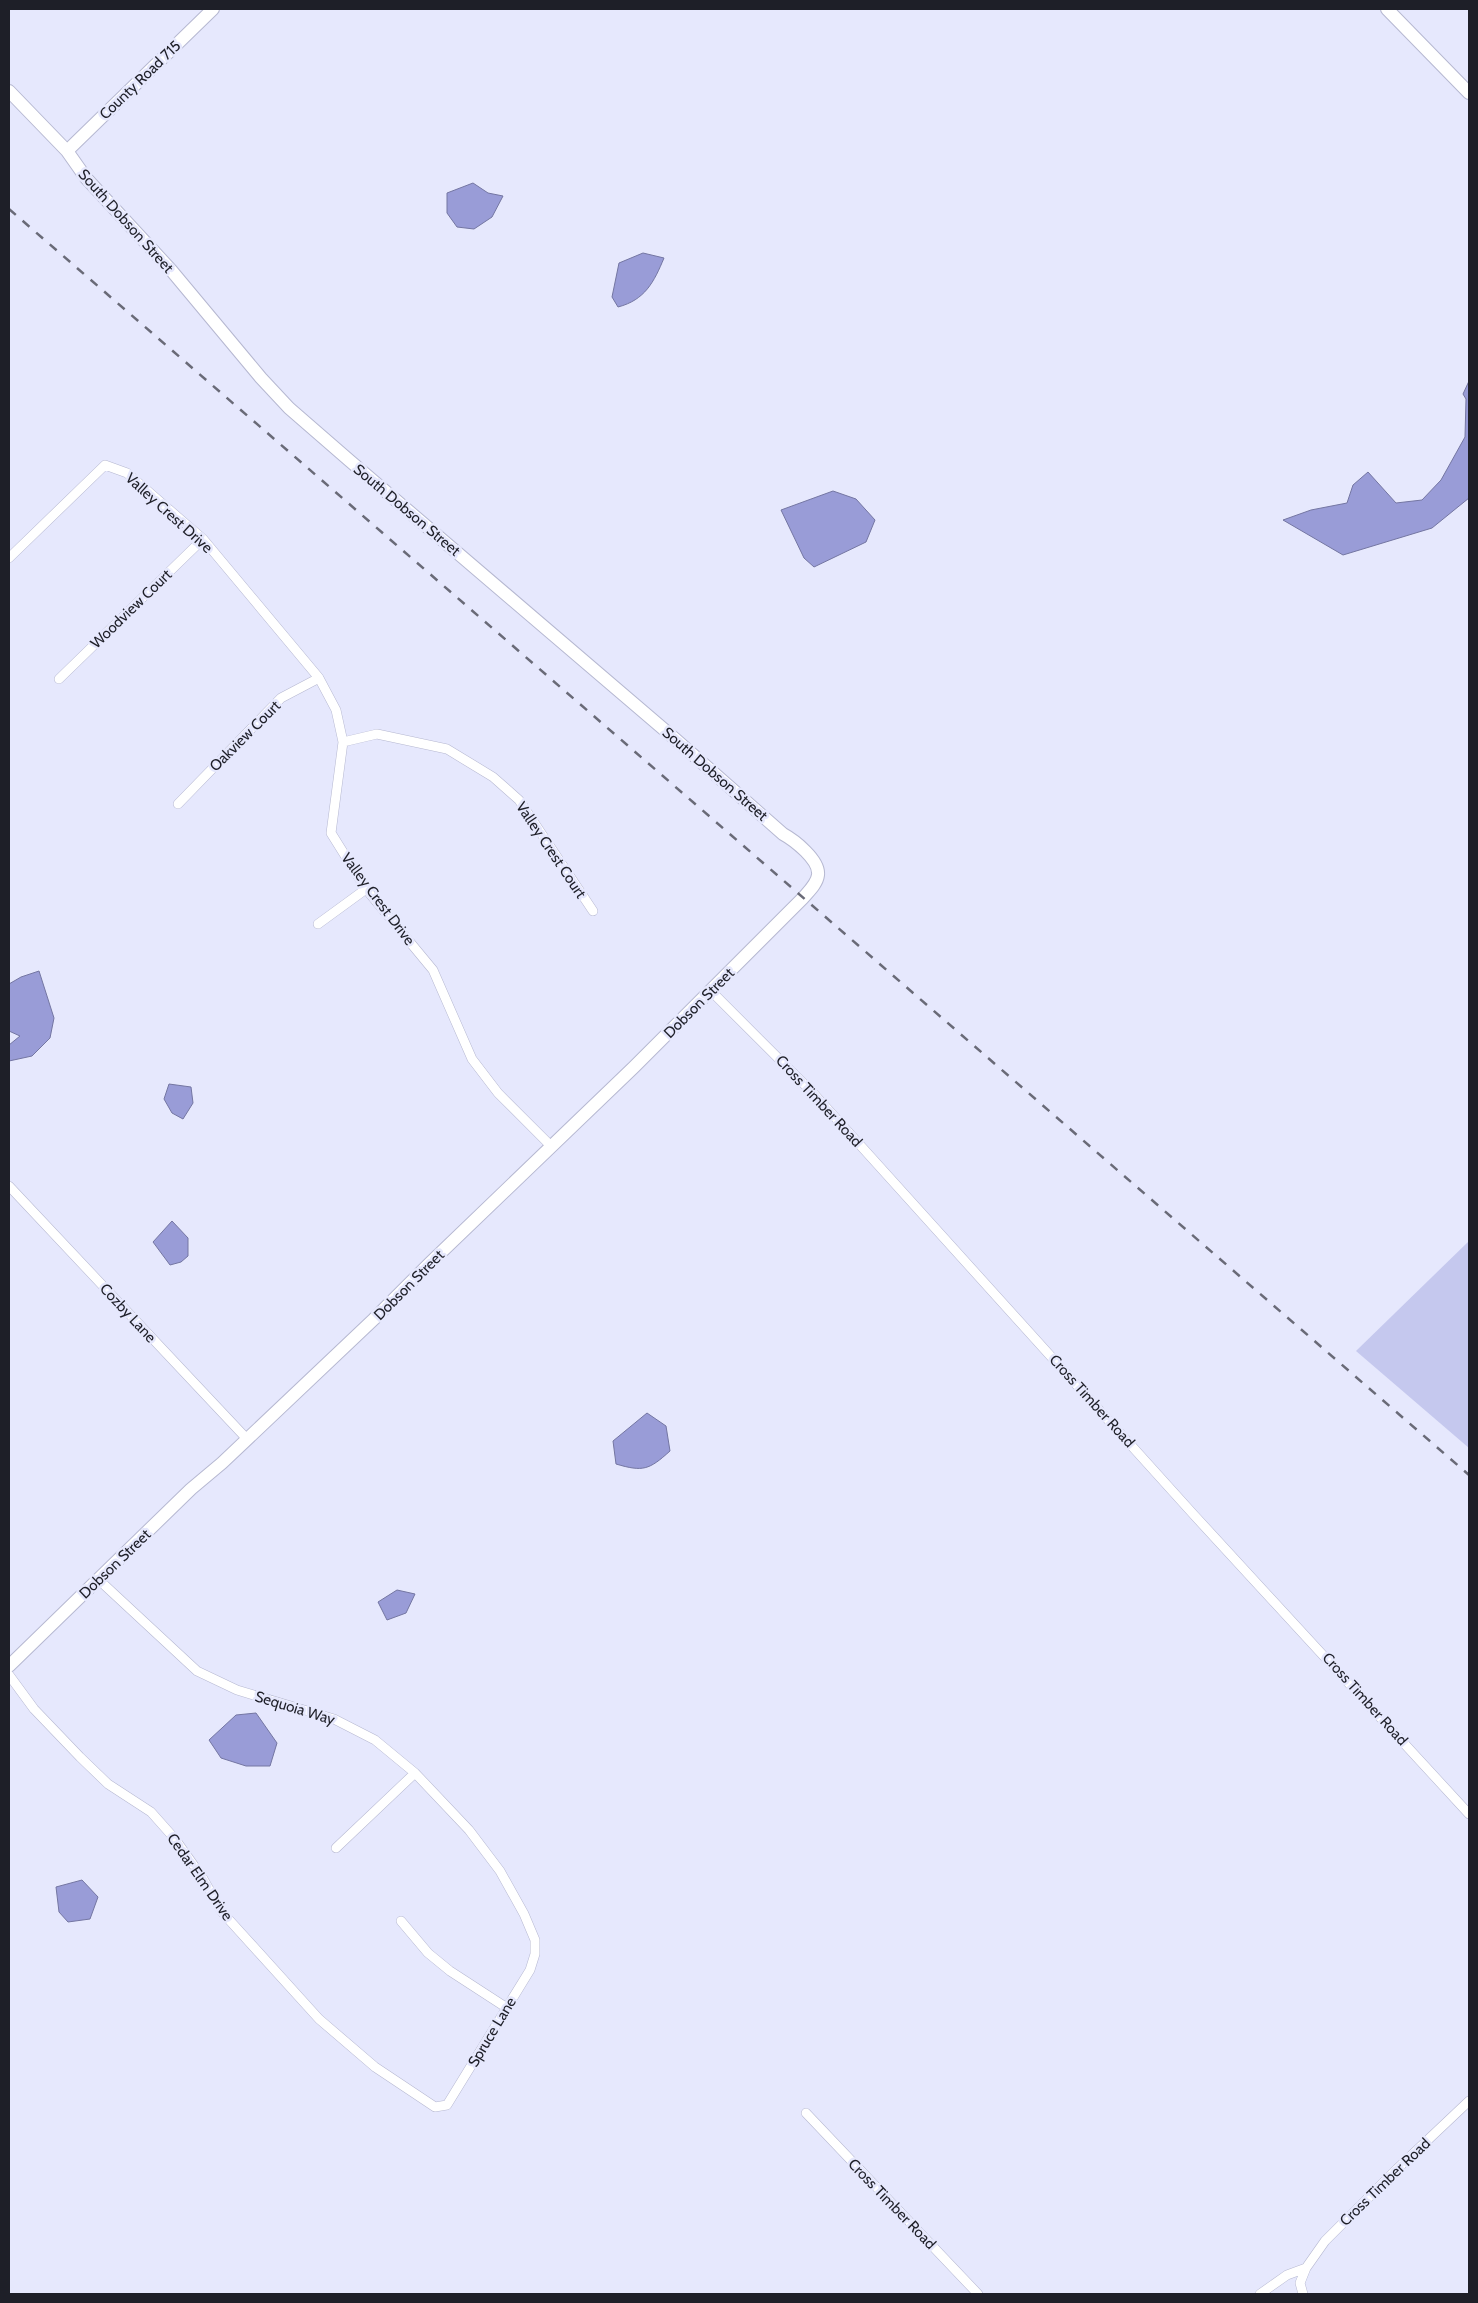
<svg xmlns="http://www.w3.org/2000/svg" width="1478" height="2303" font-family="Cabin,sans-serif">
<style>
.green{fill:#c5c8ee}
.water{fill:#999cd7;stroke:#7476a2}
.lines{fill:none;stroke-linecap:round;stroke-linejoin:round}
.street-casing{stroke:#b6b8d1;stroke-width:10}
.secondary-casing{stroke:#b6b8d1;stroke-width:14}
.street{stroke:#fff;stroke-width:9}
.secondary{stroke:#fff;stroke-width:12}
.rail{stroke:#696a77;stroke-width:2.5;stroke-dasharray:9 9;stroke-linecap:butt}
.labels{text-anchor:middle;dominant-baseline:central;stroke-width:5;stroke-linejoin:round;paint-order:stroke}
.street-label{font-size:15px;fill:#1e1f28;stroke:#e6e8fd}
</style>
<rect width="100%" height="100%" fill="#e6e8fd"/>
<path class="green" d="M1469,1241V1448L1356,1351Z"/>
<path class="water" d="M473,183L488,193L503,196L492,217L474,229L457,227L447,213V193Z
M643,253L664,258C654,282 645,300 618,307L612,297L619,263Z
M1469,381V498L1432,528L1343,555L1283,520L1311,510L1347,503L1353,485L1368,472L1396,503L1422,500L1441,480L1465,437L1466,399L1463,394Z
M833,491L856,499L875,520L866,542L814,567L804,558L781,510Z
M39,971L54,1018L50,1038L32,1056L9,1061V1045L20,1036L9,1031V984L21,977Z
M169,1084L191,1087L193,1103L183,1119L172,1113L164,1099Z
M172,1221L188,1238V1256L181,1262L170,1265L153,1242Z
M647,1413L666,1426L670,1451C649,1470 643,1472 616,1464L613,1441Z
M397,1590L415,1594L406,1613L387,1620L378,1602Z
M256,1713L277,1743L270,1766H246L221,1758L209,1740L236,1715Z
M82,1880L98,1897L90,1919L68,1922L59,1912L56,1887Z"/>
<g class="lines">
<g class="street-casing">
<path id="street" d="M9,558L105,465L127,473L203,539L319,678L336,710L343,742L331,833L366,889L433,970L472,1059L498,1093L552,1147
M59,679L203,539
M343,742L377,734L447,749L493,777L519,800L593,911
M178,804L281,698L319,678
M318,924L366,889
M711,991L814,1094L1194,1515L1469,1814
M9,1186L247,1439
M9,1675L34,1709L80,1757L108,1784L151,1812L175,1839L202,1877L222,1912L319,2019L375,2067L435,2107L447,2105L530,1970L535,1954V1940L524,1914L500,1871L469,1830L415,1773L375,1740L334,1719L237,1690L197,1671L99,1580
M336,1848L415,1773
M401,1921L428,1953L450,1971L507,2008
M806,2113L978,2294
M1260,2294L1287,2275L1306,2268
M1303,2294L1300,2283L1306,2268L1325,2241L1397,2169L1469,2101"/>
</g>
<g class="secondary-casing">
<path id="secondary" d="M1387,9L1469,93
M9,91L67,151L86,178L171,270L261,378L289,408L350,461L674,738L783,834C794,840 820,860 818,875C817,884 808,892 803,898L634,1067L430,1263L374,1319L222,1463L191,1489L9,1666
M67,151L213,9"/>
</g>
<use href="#street" class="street"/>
<use href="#secondary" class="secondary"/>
<path class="rail" d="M9,209L1469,1475"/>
</g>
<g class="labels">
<g class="street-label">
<text transform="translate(140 80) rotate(-44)">County Road 715</text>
<text transform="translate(126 221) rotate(48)">South Dobson Street</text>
<text transform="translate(407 510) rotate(40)">South Dobson Street</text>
<text transform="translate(169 513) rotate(42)">Valley Crest Drive</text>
<text transform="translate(131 609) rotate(-44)">Woodview Court</text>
<text transform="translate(245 736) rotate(-45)">Oakview Court</text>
<text transform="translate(715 774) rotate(41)">South Dobson Street</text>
<text transform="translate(551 850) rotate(56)">Valley Crest Court</text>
<text transform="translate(378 899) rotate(53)">Valley Crest Drive</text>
<text transform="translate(699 1003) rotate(-45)">Dobson Street</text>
<text transform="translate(819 1101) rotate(47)">Cross Timber Road</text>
<text transform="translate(409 1285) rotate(-45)">Dobson Street</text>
<text transform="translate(128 1313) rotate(47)">Cozby Lane</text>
<text transform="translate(1092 1401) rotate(48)">Cross Timber Road</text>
<text transform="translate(115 1564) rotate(-44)">Dobson Street</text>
<text transform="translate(1365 1699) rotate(48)">Cross Timber Road</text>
<text transform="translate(295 1708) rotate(17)">Sequoia Way</text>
<text transform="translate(200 1877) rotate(55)">Cedar Elm Drive</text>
<text transform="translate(492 2032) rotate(-59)">Spruce Lane</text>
<text transform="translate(1385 2182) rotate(-44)">Cross Timber Road</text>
<text transform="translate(892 2204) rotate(46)">Cross Timber Road</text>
</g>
</g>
<rect width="1478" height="2303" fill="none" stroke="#1e1f28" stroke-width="20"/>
</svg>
